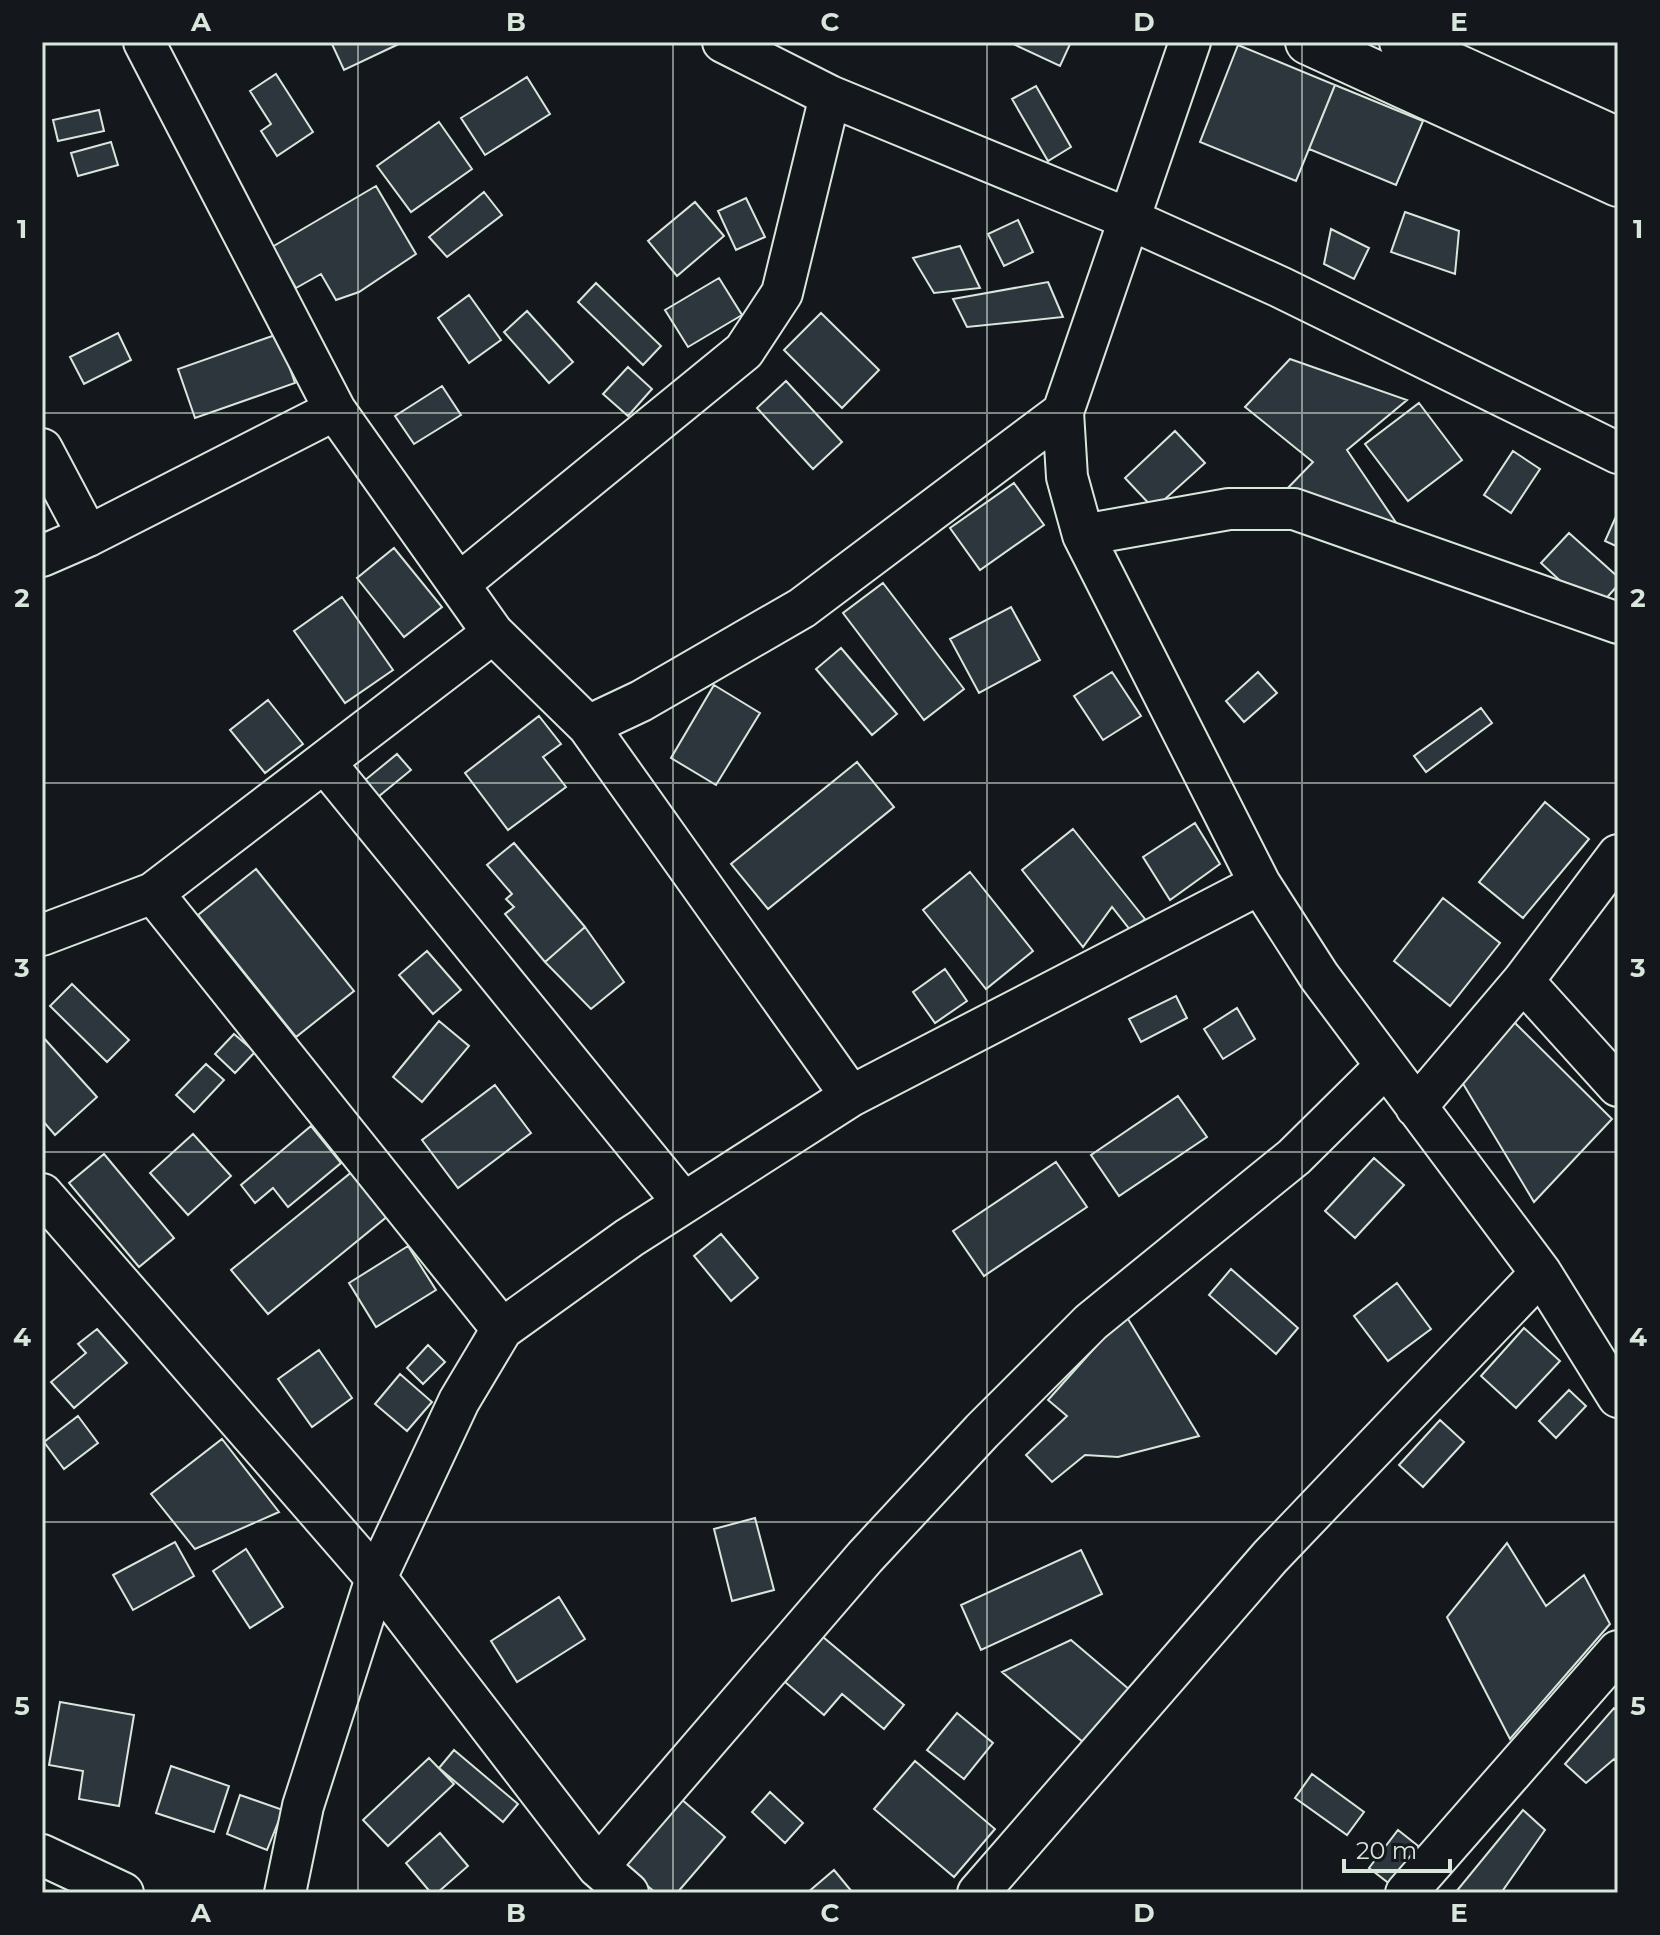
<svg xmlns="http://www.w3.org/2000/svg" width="1660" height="1935" font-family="Montserrat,sans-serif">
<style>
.building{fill:#2c363c;stroke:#d8e6dc;stroke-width:2}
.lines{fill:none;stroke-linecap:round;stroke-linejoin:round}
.minor-casing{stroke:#d8e6dc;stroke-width:44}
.major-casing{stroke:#d8e6dc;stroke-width:48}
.minor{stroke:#14181c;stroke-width:40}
.major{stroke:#14181c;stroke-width:44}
.grid{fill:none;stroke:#d8e6dc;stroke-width:2;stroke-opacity:0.55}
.neatline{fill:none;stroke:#d8e6dc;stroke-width:3}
.grid-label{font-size:26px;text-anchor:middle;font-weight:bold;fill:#d8e6dc}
</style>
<rect width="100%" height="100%" fill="#14181c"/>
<path class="building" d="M331,42H403L344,70Z
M1009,42H1071L1060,66Z
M1238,45L1335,85L1296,181L1200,142Z
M276,74L313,132L277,156L261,131L271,124L250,91Z
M527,77L550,114L485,155L461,118Z
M1335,85L1423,121L1396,185L1309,149Z
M1036,86L1071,147L1048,161L1012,99Z
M99,110L104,131L58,141L53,120Z
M439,122L472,169L411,212L377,166Z
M111,142L118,165L78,176L71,153Z
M376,186L416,254L359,292L336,300L321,274L296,288L272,247Z
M484,192L502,215L447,257L429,237Z
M746,198L765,237L736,250L718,211Z
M695,202L724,236L677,276L648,241Z
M1405,212L1459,231L1455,274L1391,252Z
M1018,220L1033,252L1004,266L988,234Z
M1331,229L1369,248L1354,279L1324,264Z
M960,246L980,288L934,293L913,258Z
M719,278L742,315L688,347L665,310Z
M1048,282L1063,317L967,327L953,299Z
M596,283L661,346L643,365L578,302Z
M469,295L501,340L469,363L438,318Z
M527,311L573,362L549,383L504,332Z
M821,313L879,370L842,408L784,350Z
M118,333L131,360L84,384L70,357Z
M278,334L295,383L195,418L178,369Z
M1290,359L1407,400L1347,450L1399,527L1281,495L1313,462L1245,407Z
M628,367L652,389L628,416L603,394Z
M786,381L842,442L813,469L757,408Z
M442,386L461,415L414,444L395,416Z
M1419,403L1462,460L1408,501L1365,444Z
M1175,431L1205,463L1154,509L1125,478Z
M1513,451L1540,469L1511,513L1484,495Z
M1014,483L1044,525L980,570L950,528Z
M1618,512V547L1605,541Z
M1569,533L1618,577V585L1594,612L1541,563Z
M394,548L442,607L404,637L357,578Z
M883,583L964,689L924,720L843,613Z
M342,597L393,670L345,703L294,631Z
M1011,607L1040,660L979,693L950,639Z
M841,648L897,714L872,735L816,669Z
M1112,672L1141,716L1103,740L1074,696Z
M1258,672L1277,693L1244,722L1226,701Z
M714,685L760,713L716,785L671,758Z
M268,700L303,744L265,773L230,730Z
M1481,708L1492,723L1426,772L1414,756Z
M539,716L561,744L543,757L566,787L508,830L465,773Z
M397,754L411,770L373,801L359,785Z
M857,762L894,807L768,909L731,864Z
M1545,802L1589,839L1523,918L1479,882Z
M1195,823L1220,864L1170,900L1143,857Z
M1073,829L1145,919L1131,931L1112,907L1083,947L1022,870Z
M514,843L585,927L545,962L505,914L514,907L506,899L512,894L487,865Z
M256,869L354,991L296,1037L198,915Z
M970,872L1033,951L986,989L923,910Z
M1443,898L1500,943L1450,1006L1394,961Z
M585,927L624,982L591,1009L545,962Z
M427,951L461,990L433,1014L399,975Z
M945,969L967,1001L935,1023L913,992Z
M72,984L129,1040L107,1062L50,1006Z
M1176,996L1187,1018L1141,1042L1129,1019Z
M1237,1008L1255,1039L1223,1059L1204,1029Z
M439,1021L469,1046L422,1102L393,1077Z
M1514,1022L1612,1119L1534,1202L1459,1077Z
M234,1034L255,1052L235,1073L215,1054Z
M42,1036L97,1097L55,1135L42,1120Z
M206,1064L224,1080L194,1112L176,1095Z
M495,1085L531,1133L458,1188L422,1140Z
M1178,1096L1207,1137L1119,1196L1091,1155Z
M311,1126L341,1163L288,1207L273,1188L255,1203L241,1185Z
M193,1134L231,1176L188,1215L150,1173Z
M104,1154L174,1238L139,1267L69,1183Z
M1374,1158L1404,1185L1355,1238L1325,1211Z
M1056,1162L1087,1207L984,1276L953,1231Z
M353,1171L389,1215L268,1314L231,1270Z
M721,1234L758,1278L731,1301L694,1256Z
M408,1246L436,1290L376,1327L349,1283Z
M1231,1269L1298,1328L1276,1354L1209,1295Z
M1397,1283L1431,1329L1388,1361L1354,1316Z
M1125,1314L1199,1436L1118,1457L1085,1455L1052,1482L1026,1455L1067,1416L1048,1400Z
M1524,1328L1560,1361L1516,1408L1481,1376Z
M97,1329L127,1363L74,1408L51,1382L86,1353L78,1344Z
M428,1345L445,1362L423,1384L407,1368Z
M319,1350L352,1398L312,1427L278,1379Z
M400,1374L432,1402L407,1431L375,1404Z
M1569,1390L1586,1406L1556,1438L1539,1421Z
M78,1416L98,1443L64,1469L44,1442Z
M1440,1420L1464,1442L1423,1487L1399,1465Z
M222,1439L279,1512L195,1549L151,1494Z
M755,1518L774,1590L732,1601L714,1529Z
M175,1542L194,1576L133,1610L113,1575Z
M1507,1543L1546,1606L1584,1575L1610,1624L1510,1739L1447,1617Z
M246,1549L283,1607L250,1628L213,1571Z
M1081,1550L1102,1594L981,1650L961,1605Z
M559,1597L585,1639L517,1682L491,1641Z
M823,1637L904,1705L884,1729L842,1694L824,1715L785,1682Z
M1071,1640L1130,1690L1084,1743L1002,1672Z
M60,1702L134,1715L119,1806L79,1799L83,1771L49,1765Z
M1614,1708L1618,1711V1763L1614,1759L1586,1783L1565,1764Z
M957,1713L993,1743L964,1779L927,1750Z
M454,1750L518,1804L503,1822L439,1768Z
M429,1758L454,1784L388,1846L363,1820Z
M915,1761L995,1829L954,1877L874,1809Z
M171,1766L229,1786L214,1832L156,1813Z
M1312,1774L1364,1812L1347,1835L1295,1798Z
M770,1792L803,1823L785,1843L752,1812Z
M240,1795L283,1810L267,1850L227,1834Z
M680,1798L725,1837L677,1893H656L622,1865Z
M1523,1810L1545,1830L1501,1893H1455Z
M1398,1830L1427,1853L1399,1891L1369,1868Z
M440,1833L468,1866L437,1893H431L406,1863Z
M834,1870L853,1893H807Z"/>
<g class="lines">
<g class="minor-casing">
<path id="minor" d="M144,42L335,410L493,633L588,726L851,1096
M723,42L830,96L1129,219L1280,287L1618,453
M1190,42L1063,412L1067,477L1083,535L1260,884L1319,976L1541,1273L1618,1397
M42,449L88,536
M1083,535L1229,509H1294L1618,623
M42,556L88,536L335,410
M460,583L744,351L782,293L830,96
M588,726L641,701L802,608L1063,412
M326,764L683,1202
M153,893L502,1329
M42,935L153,893L493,633
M1523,981L1618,1086
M1416,1107L1523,981L1618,855
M42,1194L376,1578L598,1867L628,1893
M42,1855L123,1893
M598,1867L865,1557L982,1431L1091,1322L1294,1157L1385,1067
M285,1893L303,1806L376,1578L459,1401L502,1329L629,1238L851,1096L1260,884
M978,1893L1270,1557L1541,1273
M1406,1893L1618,1651"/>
</g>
<g class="major-casing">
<path id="major" d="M1308,42L1618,184
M1402,42L1618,140"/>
</g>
<use href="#minor" class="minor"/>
<use href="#major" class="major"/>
</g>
<path class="grid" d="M358,42V1893M673,42V1893M987,42V1893M1302,42V1893M42,413H1618M42,783H1618M42,1152H1618M42,1522H1618"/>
<rect width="1660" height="1935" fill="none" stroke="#14181c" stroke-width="88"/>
<path d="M1344 1859v12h106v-12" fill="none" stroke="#d8e6dc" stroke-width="4"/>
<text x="1356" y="1859" font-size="24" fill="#d8e6dc" stroke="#14181c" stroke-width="6" paint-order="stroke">20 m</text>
<rect x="44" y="44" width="1572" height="1847" class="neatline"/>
<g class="grid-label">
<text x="201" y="31">A</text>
<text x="516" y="31">B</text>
<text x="830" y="31">C</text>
<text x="1144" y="31">D</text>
<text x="1459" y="31">E</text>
<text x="22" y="238">1</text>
<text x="1638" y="238">1</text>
<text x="22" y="607">2</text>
<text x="1638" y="607">2</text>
<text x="22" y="977">3</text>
<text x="1638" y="977">3</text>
<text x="22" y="1346">4</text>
<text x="1638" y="1346">4</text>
<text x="22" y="1715">5</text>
<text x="1638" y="1715">5</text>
<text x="201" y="1922">A</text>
<text x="516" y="1922">B</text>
<text x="830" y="1922">C</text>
<text x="1144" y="1922">D</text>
<text x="1459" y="1922">E</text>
</g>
</svg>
